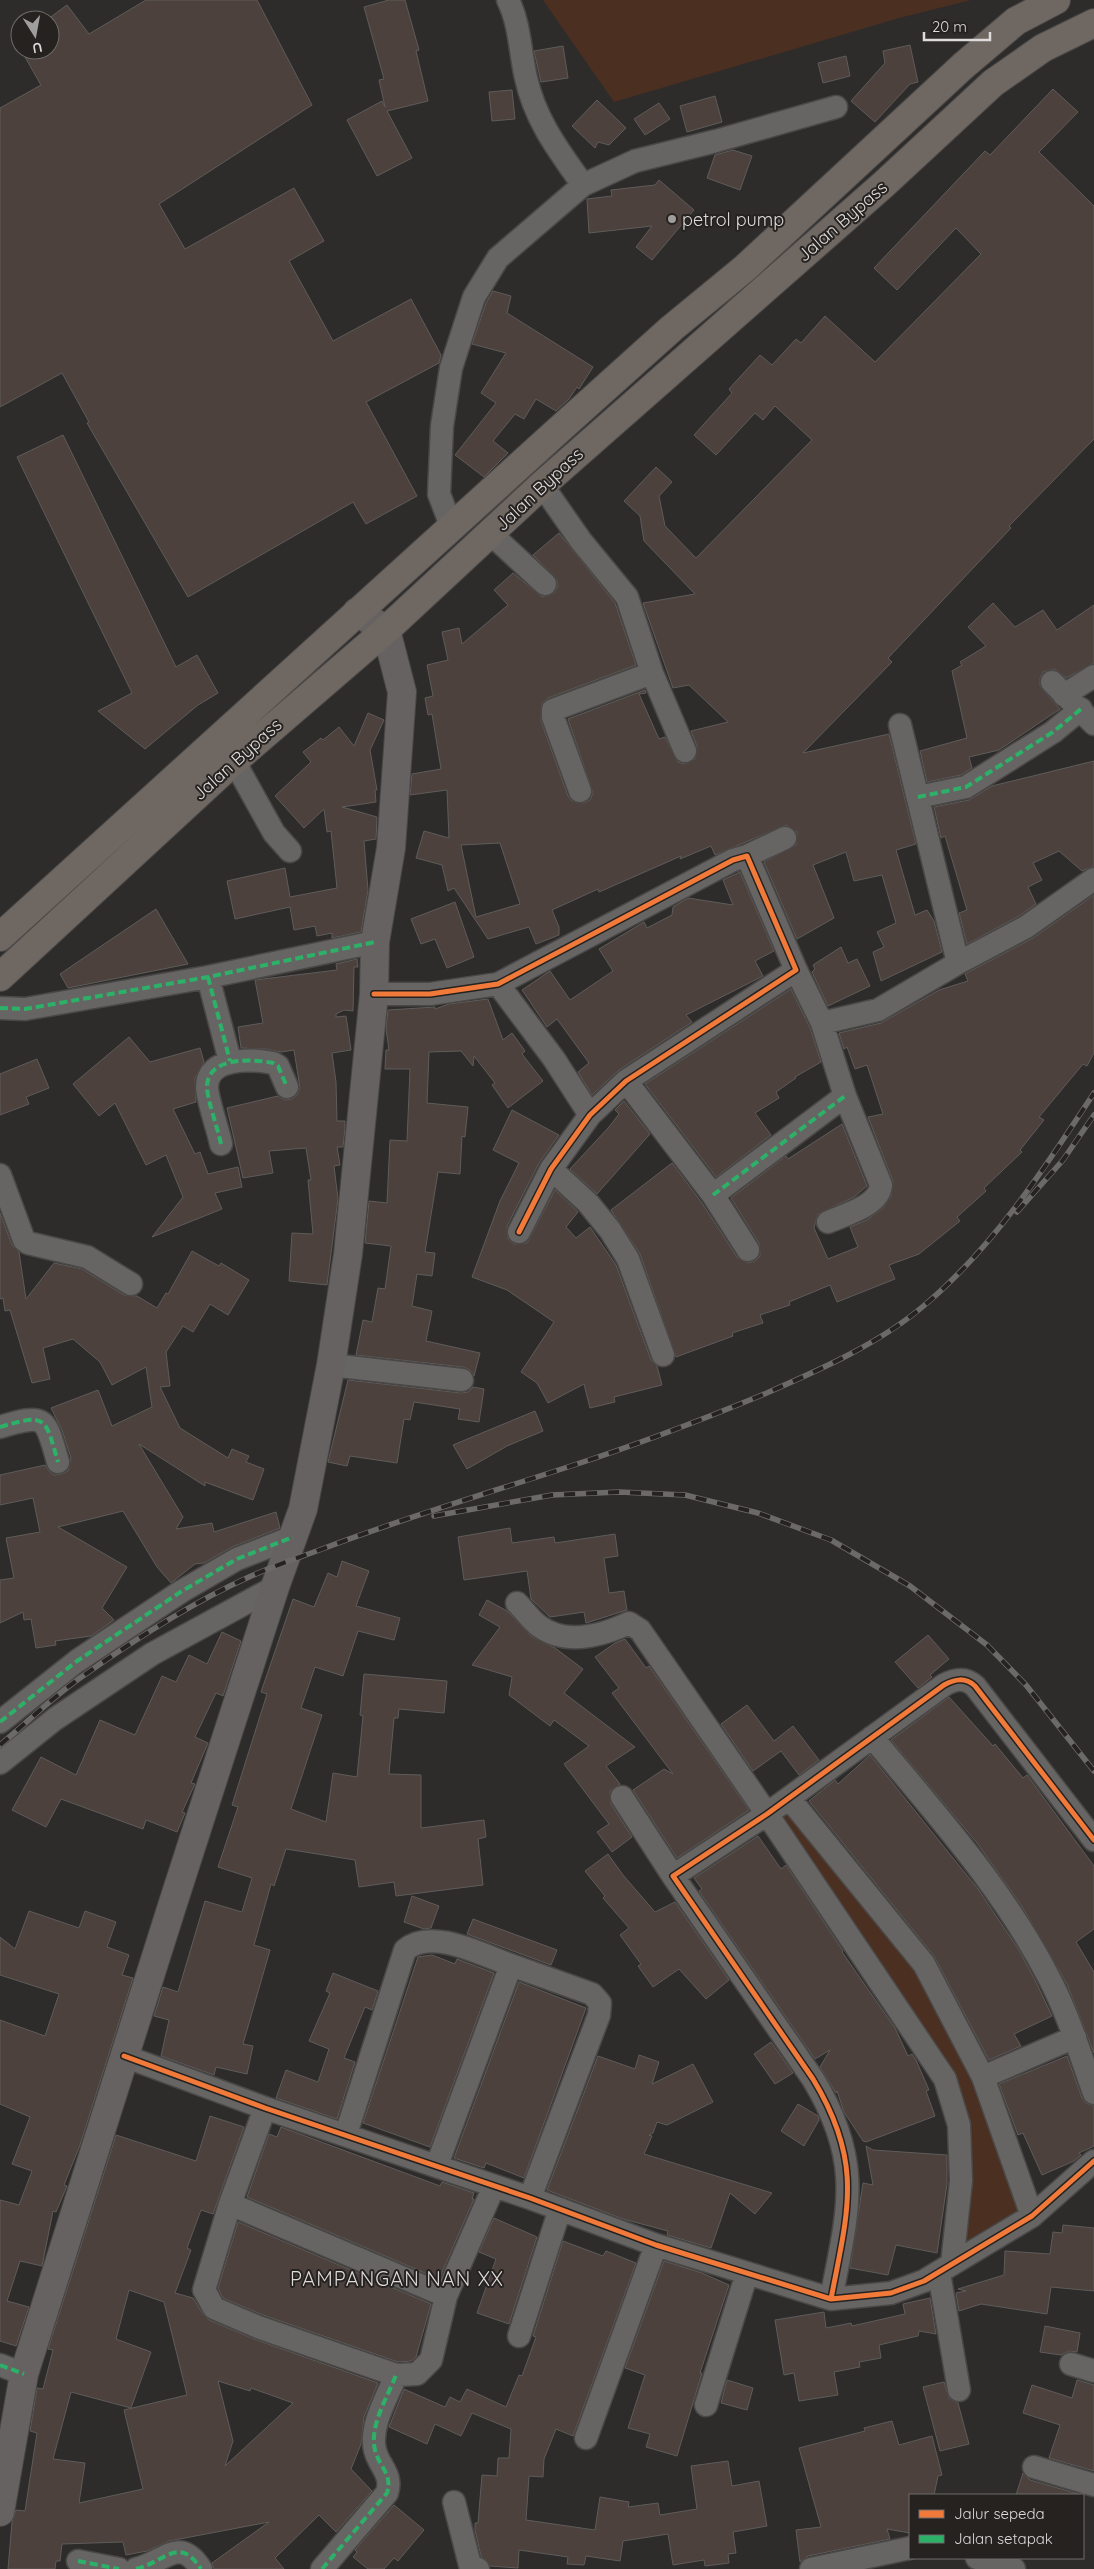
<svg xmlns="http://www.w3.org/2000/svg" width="1094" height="2569" font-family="Quicksand,sans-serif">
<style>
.green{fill:#4b2f21}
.building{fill:#4c413c;stroke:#5e5c5b;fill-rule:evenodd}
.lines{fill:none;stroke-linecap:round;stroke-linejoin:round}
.street-casing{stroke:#4a4847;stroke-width:25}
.secondary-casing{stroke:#4a4847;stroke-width:30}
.highway-casing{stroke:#4a4847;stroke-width:30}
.street{stroke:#666564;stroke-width:22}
.secondary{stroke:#656261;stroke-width:28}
.highway{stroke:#6e6762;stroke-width:28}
.rail-casing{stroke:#6b6a69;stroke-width:5.5}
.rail{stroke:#252220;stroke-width:4;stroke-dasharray:11;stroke-linecap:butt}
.quiet{stroke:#2db169;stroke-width:4;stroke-dasharray:8 4;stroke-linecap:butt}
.cycleway-casing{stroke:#252220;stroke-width:8}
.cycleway{stroke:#f17a3a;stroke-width:5}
.poi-dot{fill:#a09e9d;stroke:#252220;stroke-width:2}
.labels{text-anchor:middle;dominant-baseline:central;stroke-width:4;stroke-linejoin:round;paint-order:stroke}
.poi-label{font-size:18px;fill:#dedbda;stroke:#252220;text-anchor:start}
.street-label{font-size:18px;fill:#dedbda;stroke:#252220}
.quarter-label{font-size:20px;letter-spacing:1px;fill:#dedbda;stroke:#252220}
</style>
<rect width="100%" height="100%" fill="#2e2c2b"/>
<path class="green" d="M543,0H971L899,18L614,102Z
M791,1812L927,1976L973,2061L1023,2211L958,2249L957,2105L777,1817Z"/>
<path class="building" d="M146,0H257L312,105L159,204L185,249L294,188L324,241L289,261L333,341L411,299L441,355L439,363L366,402L417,496L366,524L353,502L188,597L87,423L89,422L62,373L0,407V108L41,85L21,50H50V26L52,25L48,19L67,5L89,34Z
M389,0H405L419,50L416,51L428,101L387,111L412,158L377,176L347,120L382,101L385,107L379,80L384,79L364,7Z
M910,45L918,82L910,84L875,122L851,101L885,63L883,51Z
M563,46L568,78L541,82L534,51Z
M846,56L850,76L823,83L818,63Z
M1053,89L1078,112L1039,152L1094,206V439L1009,526L1011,528L888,658L892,662L803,753L889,734L916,844L896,850L915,915L927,910L934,921L942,952L881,981L873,952L884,947L877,932L896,923L882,875L854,881L846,852L813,865L834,918L797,939L764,862L796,845L797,832L786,825L715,855L711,846L680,859L681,856L599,892L598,889L552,910L559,927V935L536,944L529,927L488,939L454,888L448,891L442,865L416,858L424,831L449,838L447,790L410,795L412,774L441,769L432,714L428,715L425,698L433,696L427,665L448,660L442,632L459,628L462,644L508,605L494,590L513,573L542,597L554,593L558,586L557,580L533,555L559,533L615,603L636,665L548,698L542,703L541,721L568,796L572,801L584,803L590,800L593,793L568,719L645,690L646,693L639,694L659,739L665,737L678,762L684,764L695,759L697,746L691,731L728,722L689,685L673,688L643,603L695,594L644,541L640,516L624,501L656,467L672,482L659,496L665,526L696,558L812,440L775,406L763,420L755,413L716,455L694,435L732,393L729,389L760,355L772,365L796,339L801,343L825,316L875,362L981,254L956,228L897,290L874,268L985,151L990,155ZM500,843L520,904L476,917L461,845Z
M512,90L515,119L492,121L489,92Z
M715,96L722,122L687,132L680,106Z
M597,100L626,128L609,145L598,142L595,148L572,126Z
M659,103L670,119L645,135L634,119Z
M733,150L752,156L740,190L707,178L715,155Z
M659,180L694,210L652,260L636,247L652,226L589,233L587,199L612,196L611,190L655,185Z
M493,291L511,296L507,313L593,367L579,389L577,387L569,399L556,411L536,399L524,419L515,414L493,441L508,453L484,477L455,455L496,403L481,393L506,353L472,344L486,303Z
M63,435L176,667L197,655L218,693L198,705L145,749L98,711L132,693L17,457Z
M993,603L1015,627L1043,610L1057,630L1094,605V663L1066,678L1055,669L1043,672L1040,678V686L1060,709L999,750L969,757L972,768L961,775L927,782L920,751L967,738L952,671L962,665L960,662L986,646L968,627Z
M368,713L384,720L370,750L377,790H375L376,802L342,807L377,817L376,839L364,841L368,890L361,932L332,938V933L317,936L315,926L294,930L290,907L235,919L227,881L285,868L290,897L337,888L331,831L327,832L324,809L304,828L275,796L311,762L303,752L321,738L323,740L339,727L354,746Z
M1094,761V866L1082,871L1059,851L1033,863L1042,880L1028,887L1036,904L1019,916L967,944L959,913L967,910L945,836L941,838L934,807L969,800L992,786Z
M740,872L774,951L755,961L763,976L686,1015L692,1022L619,1070L592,1095L578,1072L589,1063L557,1019L547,1027L522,990L550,971L570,1000L613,971L599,949L644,922L647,928L672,915L673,907L688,898L733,905L723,880Z
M1094,895V1053L1087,1066L1083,1064L1039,1117L1044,1120L1020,1150L1022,1152L984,1188L986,1191L957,1217L960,1221L919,1254L889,1265L895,1279L837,1302L830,1285L789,1302L790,1305L760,1315L763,1323L732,1333L733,1336L676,1357L640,1254L611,1210L672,1163L702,1203L737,1257L748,1263L755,1261L760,1256L759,1243L731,1198L786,1156L788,1159L842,1124L867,1186L854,1197L818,1214L814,1228L828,1259L858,1247L850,1227L867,1220L883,1208L891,1196L893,1181L868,1117L883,1114L867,1065L855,1069L847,1047L844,1049L839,1033L881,1023L939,990L968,981L965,974L1033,938Z
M455,902L474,957L447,968L435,939L421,944L411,919Z
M156,909L188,964L68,988L60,974Z
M841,947L848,963L857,959L870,986L828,1006L812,972L815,969L813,965Z
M357,959L358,967H354L353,1011L344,1010L336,1014V1017L346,1016L351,1050L332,1053L336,1082L337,1121H345V1128L343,1147H337L340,1165L334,1166L338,1199L327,1285L289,1281L292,1233L313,1234L308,1180H311L306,1148L269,1151L273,1173L243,1178L227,1108L278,1096L285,1100L292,1099L297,1095L300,1088L294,1050L281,1052L266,1049L241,1048L238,1027L263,1023L255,980L337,970L336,964Z
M791,989L810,1028L821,1062L795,1077L796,1078L776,1092L779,1098L755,1113L771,1135L716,1177L645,1084Z
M488,999L503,1040L512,1033L525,1051L522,1054L543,1081L508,1108L492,1085L495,1083L474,1056L473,1066L461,1051L429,1052L427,1103L468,1107L465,1137L462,1136L460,1174L438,1172L425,1252L435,1253L432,1276L417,1274L412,1306L432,1311L426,1341L480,1353L474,1376L470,1370L463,1367L356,1355L363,1320L372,1322L378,1288L385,1289L391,1246L365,1243L369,1201L387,1203L390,1140L407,1141L410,1069H385L386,1050H389L386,1029L388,1010L435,1007V1009L449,1004Z
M129,1037L150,1062L200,1048L204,1062L195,1078L196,1102L173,1109L195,1154L200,1152L208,1174L238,1167L242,1187L215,1193L222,1209L152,1237L183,1197L166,1155L146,1165L115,1103L99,1116L73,1084Z
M37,1059L49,1088L26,1097L29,1104L0,1115V1074Z
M624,1101L650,1134L597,1194L570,1169L609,1127L619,1114L615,1110Z
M512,1110L559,1135L539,1163L507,1226L508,1239L514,1244L527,1243L555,1190L578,1212L566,1227L576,1238L590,1227L616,1265L651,1360L657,1366L662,1385L614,1397L615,1402L590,1408L584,1384L548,1403L537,1383L521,1372L554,1322L507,1290L472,1277L500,1201L519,1163L493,1150Z
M0,1213L12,1245L19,1252L26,1299L54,1263L82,1269L124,1295L137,1296L157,1308L166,1293L168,1294L192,1251L219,1266L221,1263L249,1280L228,1315L210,1304L193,1332L183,1326L166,1352L170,1386L160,1387L180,1428L228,1458L232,1449L249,1456L246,1462L264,1469L253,1500L205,1482V1486L139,1444L183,1517L176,1529L212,1523L214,1532L276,1512L280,1528L232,1547L204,1563L195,1564L171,1583L157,1567L123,1511L58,1527L127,1567L102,1608L114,1620L91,1636L55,1641L56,1645L36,1648L31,1619L24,1620L23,1612L0,1623V1580L14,1578L6,1538L40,1532L33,1498L0,1505V1475L45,1465L49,1471L54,1475L62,1474L68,1471L71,1458L62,1430L51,1408L98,1390L112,1426L152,1407L146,1367L112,1385L100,1362L73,1339L43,1348L50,1379L32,1383L10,1310L5,1311L3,1298L0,1299Z
M348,1380L461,1393L468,1392L473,1387L484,1389L479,1422L458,1419L460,1409L414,1402L410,1420L404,1419L397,1463L350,1456L347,1466L328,1462Z
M535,1411L543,1431L507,1446L467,1469L453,1445Z
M510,1528L512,1543L554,1537L555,1543L615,1534L618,1556L604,1558L609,1593L624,1591L627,1610L586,1623L584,1612L550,1617L531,1599L527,1571L464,1580L458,1537Z
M342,1561L369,1571L356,1606L400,1618L394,1640L358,1631L343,1676L315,1667L301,1708L322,1715L291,1809L326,1822L333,1773L357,1777L363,1716L360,1715L364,1674L447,1681L444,1713L399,1709L398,1718H394L389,1774L421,1775V1828L484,1820L486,1837L478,1839L483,1885L396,1896L394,1882L359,1887L355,1860L286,1849L274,1886L271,1884L254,1945L270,1950L243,2044L253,2046L247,2074L216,2067L214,2075L161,2056L169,2020L154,2016L163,1987L178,1992L205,1901L242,1912L252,1878L218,1867L238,1807L232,1805L267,1694L261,1692L293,1599L314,1607L328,1573L337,1577Z
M487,1600L507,1611L531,1636L555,1648L583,1669L564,1693L635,1747L606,1766L620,1784L610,1791L611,1804L632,1837L612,1852L597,1832L609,1824L564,1764L589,1746L554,1720L550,1726L509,1695L512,1677L472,1665L500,1627L479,1615Z
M222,1632L241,1641L223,1696L216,1693L195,1737L208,1743L191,1783L195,1784L182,1812L185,1813L177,1832L146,1820L143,1829L61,1799L46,1827L12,1810L41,1757L76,1775L100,1720L135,1735L162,1676L176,1682L189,1655L207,1664Z
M928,1635L949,1659L930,1675L932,1677L918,1688L895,1662Z
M625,1639L646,1668L649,1666L749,1810L677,1858L633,1790L664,1769L673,1774L612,1693L619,1688L595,1657L615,1643Z
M949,1697L993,1746L995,1744L1023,1778L1027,1775L1094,1866V1929L1076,1942L1094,1972V2053L1067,1984L1021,1905L977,1843L891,1740Z
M747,1705L774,1741L793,1726L819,1760L799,1775L781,1751L753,1771L721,1724Z
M870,1755L978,1889L1019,1950L1036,1982L1052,2016L1014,2034L1021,2046L989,2060L934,1956L809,1801L835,1780L838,1784Z
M758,1836L781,1869L786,1865L843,1951L842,1952L895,2028L908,2056L912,2054L916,2060L929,2090L926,2091L935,2116L866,2142L863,2141L844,2112L837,2091L836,2093L820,2067L830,2050L815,2059L699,1891L702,1889L694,1878Z
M608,1854L623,1875L655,1912L675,1902L729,1980L706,1999L679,1969L653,1987L638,1966L641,1964L620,1935L629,1928L603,1898L605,1896L585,1871Z
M412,1896L439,1906L431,1928L424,1929L404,1922Z
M29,1911L79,1928L85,1911L116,1922L107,1947L129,1955L122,1975L133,1978L80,2145L64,2185L67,2186L56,2212L53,2211L42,2266L20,2261L7,2301L29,2307L16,2346L0,2341V2200L19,2205L32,2171L12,2164L30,2117L0,2104V2020L45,2036L59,1994L0,1975V1937L15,1949Z
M473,1919L557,1950L551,1965L467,1934Z
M432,1955L455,1964L457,1959L494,1973L430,2147L363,2123L418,1957Z
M333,1973L378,1991L372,2010L365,2007L344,2058L355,2062L337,2119L276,2098L286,2070L318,2082L329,2049L309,2041L330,1993L326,1991Z
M519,1982L586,2008L524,2178L486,2163L484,2168L454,2158Z
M771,2042L793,2073L775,2084L754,2054Z
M639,2055L659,2062L652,2084L693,2064L713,2102L667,2125L657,2122L653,2133L649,2135L652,2136L644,2154L772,2193L755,2214L730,2193L711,2248L667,2235L668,2231L623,2219L547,2190L598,2056L635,2069Z
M1067,2056L1082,2098L1086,2103L1094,2106V2146L1079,2153L1081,2155L1074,2161L1042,2175L1023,2133L1018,2135L999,2084Z
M798,2104L818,2116L819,2120L804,2146L781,2131Z
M210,2116L244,2127L213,2214L201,2210L187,2248L191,2250L175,2293L193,2298L203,2314L209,2320L254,2339L378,2383L364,2417L361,2444L351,2469L372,2491L336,2532L319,2515L275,2558L284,2569H214L212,2563L269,2522L169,2541L147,2551L126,2555L123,2542L62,2544L60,2561H56L55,2569H8L12,2522L16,2510L25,2511L37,2433L30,2431L37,2388L43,2389L53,2350L48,2349L116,2135L196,2161ZM129,2290L164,2302L187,2395L124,2410L143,2489L79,2503L85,2463L53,2459L71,2392L131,2408L151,2352L116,2339ZM218,2381L250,2391L251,2388L293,2403L225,2466L233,2441Z
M281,2127L440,2186L442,2182L474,2193L472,2199H474L439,2279L247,2197L269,2134L277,2137Z
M866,2146L873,2150L947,2155V2184L937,2253L896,2245L888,2275L850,2268L863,2183L873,2185Z
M494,2218L537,2237L509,2324L477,2313L496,2259L479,2252Z
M238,2222L431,2304L416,2357L411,2361L398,2362L263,2315L223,2298L218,2288Z
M1063,2225L1094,2228V2291L1051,2287L1047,2314L981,2304L959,2311L956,2293L966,2291L958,2289L1004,2275L1005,2251L1050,2254L1053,2232L1062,2233Z
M563,2241L603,2256L606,2251L636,2263L573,2436L556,2429L544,2459L543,2477L529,2476L526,2520L595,2530L600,2497L629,2502L628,2507L658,2503L660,2515L697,2509L691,2466L728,2461L732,2486L759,2481L767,2526L733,2532L736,2553L728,2554L729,2563L705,2566L704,2560L673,2565L668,2534L623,2541L620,2561L586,2556L584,2565L567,2564L568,2557L519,2550L518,2568L490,2566L481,2556L475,2530V2523H478L482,2475L497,2476L498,2458H509L511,2429L472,2413L461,2436L435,2424L427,2444L389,2427L404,2389L445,2407L450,2397L460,2402L467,2389L506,2407L519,2375L522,2376L536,2337L533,2336Z
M664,2261L702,2273L729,2285L700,2373H702L677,2456L646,2447L650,2434L628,2428L645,2375L625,2368Z
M930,2298L936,2334L919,2331L918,2336L879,2345L881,2358L859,2362L860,2367L834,2372L838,2395L799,2401L794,2373L784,2375L775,2320L824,2312L826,2328L851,2323L852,2326L905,2314L903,2304Z
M1045,2326L1080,2333L1077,2352L1069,2351L1061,2355L1040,2352Z
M727,2380L753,2388L747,2410L721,2403Z
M1077,2380L1094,2385V2471L1049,2458L1060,2425L1023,2413L1032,2385L1072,2398Z
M944,2382L949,2398L958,2403L969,2444L940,2451L923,2387Z
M892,2421L899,2445L932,2436L942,2475L938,2476L934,2495H910V2533L887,2529L890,2539L808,2556L800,2562L796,2530L821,2527L799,2448L865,2431L864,2428Z
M1023,2473L1030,2480L1082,2495H1016Z
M394,2505L424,2530L398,2561L394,2558L384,2569H368L353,2557L357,2552L355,2550Z"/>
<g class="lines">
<g class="street-casing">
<path id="street" d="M508,0C520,24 520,52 526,78C535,120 559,151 583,185
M542,485L581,541L627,597L652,673L685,751
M452,528L439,494L442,426L451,368L474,297L498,258L583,185L635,161L716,141L836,107
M491,534L545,584
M1052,682L1094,724
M1064,695L1094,676
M900,725L958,963
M234,761L274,833L290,851
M580,791L553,717V710L652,673
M918,797L966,787L1053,732L1081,709
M747,856L785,838
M796,970L822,1023L845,1096L881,1185C879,1206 846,1214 828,1222
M208,977L230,1061
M498,984L554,1059L590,1115
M374,994H430L498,984L733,860L747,856L796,970L626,1081L590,1115L551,1169L519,1232
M0,1008L25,1009L208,977L375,942
M822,1023L878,1010L958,963L1026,927L1094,879
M626,1081L713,1195L748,1250
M221,1144C218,1129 207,1099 207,1087C207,1056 253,1059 273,1063L278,1066L287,1087
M551,1169L588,1203L610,1230L628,1259L663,1355
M0,1175L24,1240L28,1243L87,1257L131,1284
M713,1195L845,1096
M331,1365L462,1380
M0,1427C47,1413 45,1417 58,1462
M517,1603C524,1610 531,1620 539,1626C566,1646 601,1636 629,1623L640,1630L767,1814L945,2079L959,2125L961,2181L952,2264
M0,1722L77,1661L182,1591L237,1559L293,1537
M872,1737C935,1813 1002,1887 1048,1976C1068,2013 1080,2054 1094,2093
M0,1763L55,1719L152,1654L275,1587
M622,1797L673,1876
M789,1798L924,1964L983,2077L1032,2216
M511,1965L592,1994L600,2003L599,2015L530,2198
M124,2056L265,2108L530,2198L656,2245L831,2299L891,2293L924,2281L1032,2216L1094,2161
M983,2077L1075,2037
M265,2108L230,2204L204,2290L214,2308L258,2327L396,2375L417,2374L431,2360L446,2296L494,2186
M346,2134L405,1950C431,1927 482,1955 511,1965L437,2165
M230,2204L446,2296
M939,2273L959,2390
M831,2299C848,2210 864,2163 813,2079L673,1876L767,1814L944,1685C955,1679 965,1677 975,1686L1094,1840
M519,2336L560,2209
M1071,2364L1094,2371
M0,2365L24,2374
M706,2405L747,2273
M586,2438L656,2245
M1034,2467L1094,2485
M454,2502L470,2565L478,2569
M977,2558L1014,2569
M78,2561L119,2569
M136,2569C165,2562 179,2535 201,2569
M322,2569L387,2493C393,2474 379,2467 375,2450C369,2426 388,2396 396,2375
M811,2569L910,2548"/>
</g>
<g class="secondary-casing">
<path id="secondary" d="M0,2512L24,2374L173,1903L275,1587L303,1509L331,1365L348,1254L374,994L375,942L391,848L402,692L386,630L357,612"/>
</g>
<g class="highway-casing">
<path id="highway" d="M0,937L563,426L672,328L745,268L963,66L1016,21L1056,0
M0,977L234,761L386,630L542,485L884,184L993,83L1043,48L1094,23"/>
</g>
<use href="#street" class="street"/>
<use href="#secondary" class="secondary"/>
<use href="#highway" class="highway"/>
<g class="rail-casing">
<path id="rail" d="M1017,1212L1063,1160L1094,1115
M434,1516L552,1495L619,1492L685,1495L758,1513L831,1540L910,1586L987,1645L1026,1685L1094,1771
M0,1745C26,1723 52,1698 80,1678C131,1642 193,1602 249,1577C273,1566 298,1558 322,1549C404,1518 488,1493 571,1466C636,1445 699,1421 762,1395C819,1370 880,1344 927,1303C995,1245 1046,1166 1094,1093"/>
</g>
<use href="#rail" class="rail"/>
<path class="quiet" d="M918,797L966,787L1053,732L1081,709
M208,977L230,1061
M0,1008L25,1009L208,977L375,942
M221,1144C218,1129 207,1099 207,1087C207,1056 253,1059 273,1063L278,1066L287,1087
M713,1195L845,1096
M0,1427C47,1413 45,1417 58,1462
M0,1722L77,1661L182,1591L237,1559L293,1537
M0,2365L24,2374
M78,2561L119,2569
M136,2569C165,2562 179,2535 201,2569
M322,2569L387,2493C393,2474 379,2467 375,2450C369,2426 388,2396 396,2375"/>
<g class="cycleway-casing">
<path id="cycleway" d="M374,994H430L498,984L733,860L747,856L796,970L626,1081L590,1115L551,1169L519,1232
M124,2056L265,2108L530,2198L656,2245L831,2299L891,2293L924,2281L1032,2216L1094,2161
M831,2299C848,2210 864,2163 813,2079L673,1876L767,1814L944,1685C955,1679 965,1677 975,1686L1094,1840"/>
</g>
<use href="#cycleway" class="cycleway"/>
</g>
<circle class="poi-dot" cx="672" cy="219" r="5"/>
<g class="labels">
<g class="poi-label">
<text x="682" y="219">petrol pump</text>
</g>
<g class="street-label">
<text transform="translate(842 221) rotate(-41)">Jalan Bypass</text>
<text transform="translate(539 489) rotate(-43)">Jalan Bypass</text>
<text transform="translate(237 759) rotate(-42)">Jalan Bypass</text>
</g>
<g class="quarter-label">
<text x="397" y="2278">PAMPANGAN NAN XX</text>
</g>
</g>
<rect x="909" y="2494" width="175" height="65" fill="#252220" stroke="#6f6c6a"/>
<rect x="919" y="2510" width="25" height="8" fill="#f17a3a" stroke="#6f6c6a"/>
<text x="954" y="2519" font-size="15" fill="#dedbda">Jalur sepeda</text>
<rect x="919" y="2535" width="25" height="8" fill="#2db169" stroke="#6f6c6a"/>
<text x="954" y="2544" font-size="15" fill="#dedbda">Jalan setapak</text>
<g transform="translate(35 35) rotate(169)"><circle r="24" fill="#252220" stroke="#6f6c6a"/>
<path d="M0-4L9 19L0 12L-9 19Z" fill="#a09e9d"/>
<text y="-8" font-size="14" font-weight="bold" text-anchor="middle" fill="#dedbda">U</text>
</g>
<path d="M924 32v8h66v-8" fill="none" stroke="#dedbda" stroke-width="2.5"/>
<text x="932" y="32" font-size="15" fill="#dedbda" stroke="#252220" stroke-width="4" paint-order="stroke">20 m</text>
</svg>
